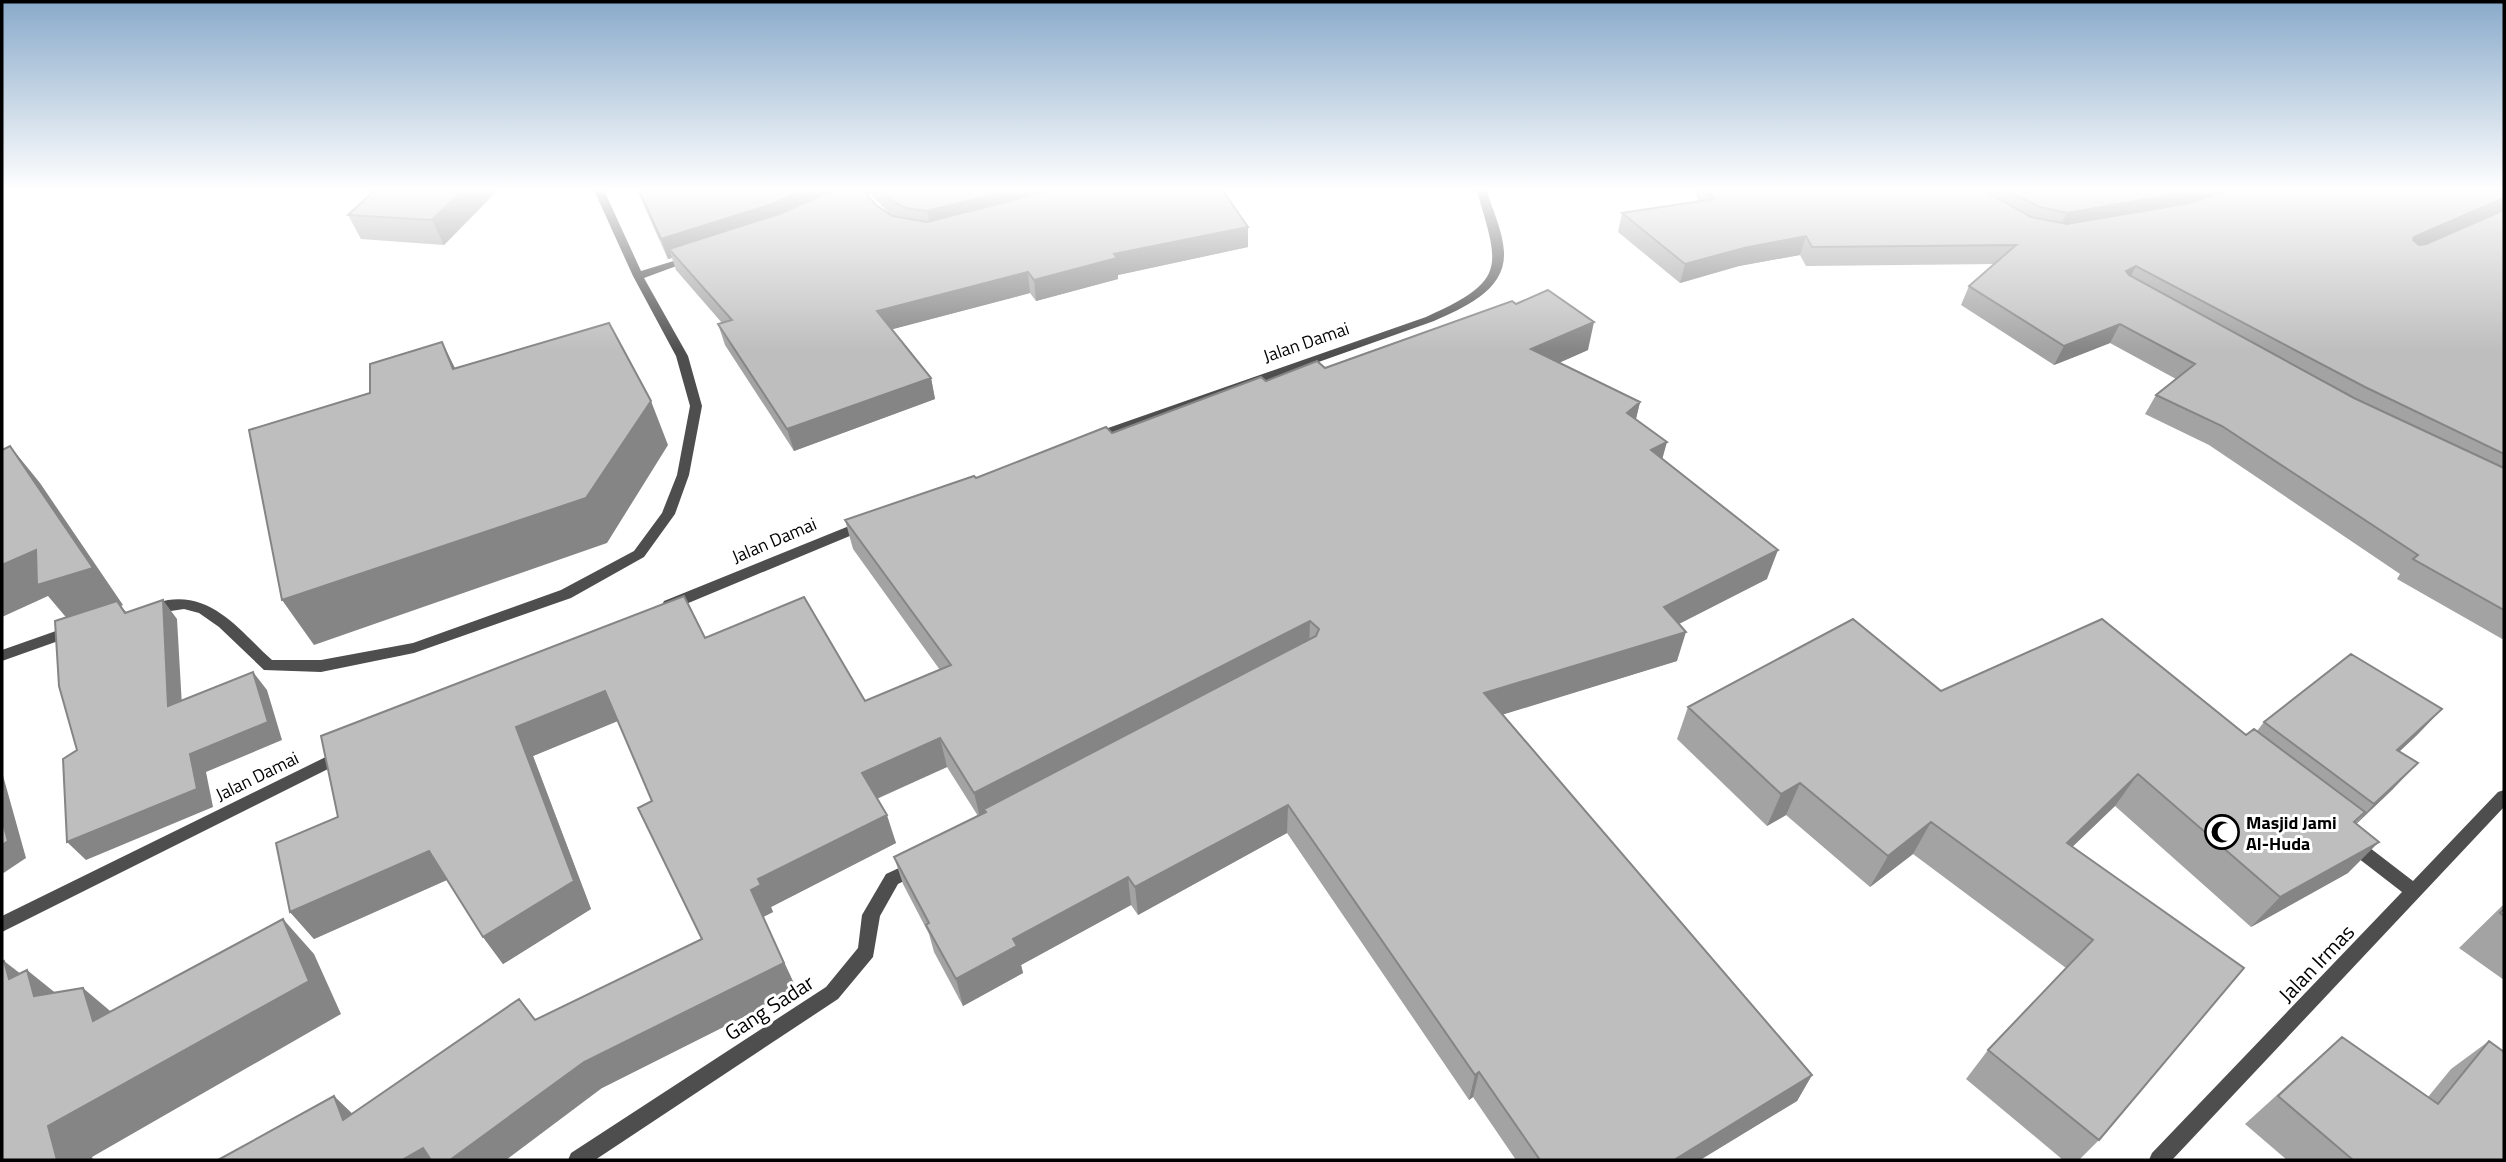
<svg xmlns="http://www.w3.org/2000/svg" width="2506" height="1162" font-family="'Titillium Web',sans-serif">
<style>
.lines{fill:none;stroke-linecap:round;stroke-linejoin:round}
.street{fill:#4e4e4e;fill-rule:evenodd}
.wall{fill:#a3a3a3}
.shaded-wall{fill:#858585}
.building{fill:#bebebe;stroke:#858585;stroke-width:2}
.labels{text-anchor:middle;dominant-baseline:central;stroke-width:6;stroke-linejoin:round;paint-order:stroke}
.street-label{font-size:18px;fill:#000;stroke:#fff}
.poi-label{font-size:18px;font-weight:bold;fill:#000;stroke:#fff;text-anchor:start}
.near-street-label{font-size:21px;fill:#000;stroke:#fff}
</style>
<rect width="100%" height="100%" fill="#fff"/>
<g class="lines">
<path class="street" d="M593,188H603L641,271L693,255L698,258L644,278L688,356L702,406L689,475L675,514L644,557L571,598L414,653L321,672L264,670L219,627L199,613L184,609L151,614L146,613L144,609C149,602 160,602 168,600C214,593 242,633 272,660H321L413,643L561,590L634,551L662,513L677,475L690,406L676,356L633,276Z
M866,188H880L853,202L844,200Z
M1476,188H1486C1492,209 1503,231 1504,252C1506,291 1463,308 1434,321L1096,441L1092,442L1086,438L1088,435L1426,317C1509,280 1499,267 1476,188Z
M864,520L871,525L869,528L674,609L669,610L662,605L664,601Z
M73,625L78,626L80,630L78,634L2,661V650Z
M342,749L348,751L350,755L348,759L2,932V916Z
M2504,790V807L2172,1160H2149L2152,1153L2402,892L2345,848L2343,843L2345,838L2351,836L2357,838L2413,881L2498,792Z
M914,861L920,863L922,868L920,873L898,884L880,916L873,957L838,999L595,1160H568L571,1153L826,987L858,948L862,915L886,874Z"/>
</g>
<path class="wall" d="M377,188H500L444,245L361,239L348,215Z
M636,188H861L876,205L888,212L872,196L870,188H1221L1248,227V247L1118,275V279L1036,301L1030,293L892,329L931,378L935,399L794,451L725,345L718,324L722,323L676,270L672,258L668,259Z
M1694,188H2504V640L2397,579L2400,574L2209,445L2145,414L2156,395L2176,379L2110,343L2054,365L1961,305L1969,286L1995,264L1806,266L1800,255L1739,266L1680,283L1618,232L1622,213L1699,202L1695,194Z
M1588,350L1559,363L1640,402L1636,419L1662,459L1767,579L1679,624L1677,661L1503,714L1812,1075L1797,1101L1700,1160H1516L1473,1097L1469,1100L1287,833L1138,915L1131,905L1021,965L1023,973L963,1006L934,952L929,934L903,884L894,857L978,816L947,767L877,799L896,843L771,907L773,912L763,917L797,990L602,1088L353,1113L535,1020L702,939L652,801L618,721L533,756L591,909L503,964L483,937L447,880L314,939L290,912L338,817L705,638L865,701L940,670L853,549L845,520L976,478L1266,381L1325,368Z
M1941,691L2246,735L2257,731L2264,722L2442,709L2417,735L2399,752L2393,789L2356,824L2348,873L2251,927L2115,806L2072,847L2244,968L2099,1140L2079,1160H2063L1966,1079L1988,1050L2066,968L1913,854L1870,887L1786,815L1767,826L1677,739L1688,707Z
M2504,904V980L2459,948Z
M2342,1037L2428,1097L2451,1069L2489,1041L2504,1160H2287L2245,1124L2309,1066Z"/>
<path class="shaded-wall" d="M465,188H500L444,245L432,220Z
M808,188H859L669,249L672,258L668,259L661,239Z
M1018,188H1101L931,231L927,211Z
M1980,188H1991L1985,202Z
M2199,188H2247L2177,210L2058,231L2067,213Z
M2504,198V211L2402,256L2414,237Z
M1248,227V247L1118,275V279L1036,301L1034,280L1114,254Z
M1806,236L1800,255L1739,266L1680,283L1685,264L1744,248Z
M2136,266L2126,285V271Z
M1028,272L1030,293L882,332L877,311Z
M1594,322L1588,350L1526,377L1531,349Z
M2120,324L2110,343L2054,365L2064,346Z
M442,342L464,386L453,369Z
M931,378L935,399L794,451L787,429Z
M651,401L668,445L607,543L314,645L282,600Z
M1640,402L1633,431L1627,413Z
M1667,442L1659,471L1651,450Z
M10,446L40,483L123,605L121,606L132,619L70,622L48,596L2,617V565L36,550Z
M1778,550L1767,579L1655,636L1664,607Z
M163,600L177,619L183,724L168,706Z
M1310,621L1309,651L986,812L984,809L986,818L981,821L974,793Z
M1686,632L1677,661L1479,722L1484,693Z
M253,672L267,690L282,740L206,772L213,807L86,860L67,842L190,754Z
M605,691L620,720L533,756L591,909L503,964L483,937L516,727Z
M2442,709L2417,735L2373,776L2397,750Z
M940,738L947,767L871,801L862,773Z
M2418,763L2393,789L2350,830L2374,804Z
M2,772L26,858L2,874Z
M2138,774L2115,806L2044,874L2067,843Z
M1800,783L1786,815L1767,826L1781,794Z
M1288,805L1287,833L1138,915L1135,887Z
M887,815L896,843L771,907L773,912L763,917L797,990L602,1088L506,1160H450L584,1062L751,890L758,879Z
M1931,822L1913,854L1870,887L1888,856Z
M2379,842L2348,873L2251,927L2280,897Z
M429,851L449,879L314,939L290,912Z
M1128,877L1131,905L1021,965L1023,973L963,1006L956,979L1013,939Z
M283,919L314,954L341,1014L92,1157L93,1160H57L48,1126Z
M4,961L30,981L27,970L68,1003L50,1009L9,979Z
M83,988L122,1021H93Z
M1479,1072L1473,1097L1469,1100L1475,1075Z
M1812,1075L1797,1101L1700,1160H1674Z
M334,1096L360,1121L343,1120Z
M423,1148L435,1160H402Z"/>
<path class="building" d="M377,188H465L432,220L348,215Z
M638,188H808L772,204L661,239Z
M838,188H861L876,205L892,216L927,222L1060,188H1221L1248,227L1114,254L1117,258L1034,280L1028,272L877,311L931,378L787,429L718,324L732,320L669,249L782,213Z
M880,188H1018L927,211L906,208L892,201Z
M1707,188H1980L2031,217L2067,224L2190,203L2235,188H2504V198L2414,237L2413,240L2419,245L2426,244L2504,210V454L2365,387L2136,266L2126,271L2129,275L2354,398L2504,468V610L2413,559L2418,555L2222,426L2156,395L2195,364L2120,324L2064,346L1969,286L2016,245L1812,247L1806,236L1744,248L1685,264L1622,213L1714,199Z
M2002,188H2199L2187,192L2067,213L2040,207Z
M1548,290L1594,322L1531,349L1640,402L1627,413L1667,442L1651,450L1778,550L1664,607L1686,632L1484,693L1812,1075L1674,1160H1540L1479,1072L1475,1075L1288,805L1135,887L1128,877L1013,939L1017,946L956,979L926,925L929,923L894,857L986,812L984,809L1316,636L1319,629L1310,621L974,793L940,738L862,773L887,815L758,879L761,885L751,890L784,963L584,1062L450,1160H431L423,1148L402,1160H218L334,1096L343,1120L519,999L535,1020L702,939L638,808L652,801L605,691L516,727L574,881L483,937L429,851L290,912L276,843L338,817L321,736L684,596L705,638L804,597L865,701L951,665L845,520L974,476L976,478L1106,427L1112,433L1261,377L1266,381L1317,361L1325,368L1512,301L1516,304Z
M609,323L651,401L586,498L282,600L249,430L370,393V364L442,342L453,369Z
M10,446L93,568L37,585L36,550L2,565V450Z
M163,600L168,706L253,672L268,722L190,754L197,789L67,842L63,759L77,750L59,686L55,621L117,601L125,613Z
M1853,619L1941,691L2102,619L2246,735L2254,729L2365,812L2354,822L2379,842L2280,897L2138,774L2067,843L2244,968L2099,1140L1988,1050L2093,940L1931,822L1888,856L1800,783L1781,794L1688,707Z
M2351,654L2442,709L2397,750L2418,763L2374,804L2264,722Z
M2,819L8,841L2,845Z
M2504,909V916L2500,913Z
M283,919L309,981L48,1126L57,1160H2V962L4,961L9,979L27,970L34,996L83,988L93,1021Z
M2342,1037L2438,1104L2489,1041L2504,1052V1160H2353L2278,1096Z"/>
<linearGradient id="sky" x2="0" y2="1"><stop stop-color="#89aaca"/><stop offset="0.54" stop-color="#fff"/><stop offset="1" stop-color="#fff" stop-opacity="0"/></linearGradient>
<rect width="2506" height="351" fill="url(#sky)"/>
<defs>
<g id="mosque-ring" transform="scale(1.75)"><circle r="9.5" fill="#fff" stroke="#000" stroke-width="1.5"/><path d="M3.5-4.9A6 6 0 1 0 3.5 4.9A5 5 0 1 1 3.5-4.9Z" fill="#000"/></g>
</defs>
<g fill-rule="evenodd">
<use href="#mosque-ring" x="2222" y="832"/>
</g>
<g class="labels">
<g class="street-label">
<text transform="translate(1306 342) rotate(-19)">Jalan Damai</text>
<text transform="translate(774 540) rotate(-23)">Jalan Damai</text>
<text transform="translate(257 776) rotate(-26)">Jalan Damai</text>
</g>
<g class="poi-label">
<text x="2246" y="822">Masjid Jami<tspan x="2246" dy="21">Al-Huda</tspan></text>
</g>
<g class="near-street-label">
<text transform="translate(2316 963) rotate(-46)">Jalan Irmas</text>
<text transform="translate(769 1007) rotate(-33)">Gang Sadar</text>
</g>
</g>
<rect width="2506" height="1162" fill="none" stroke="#000000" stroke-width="7"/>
</svg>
